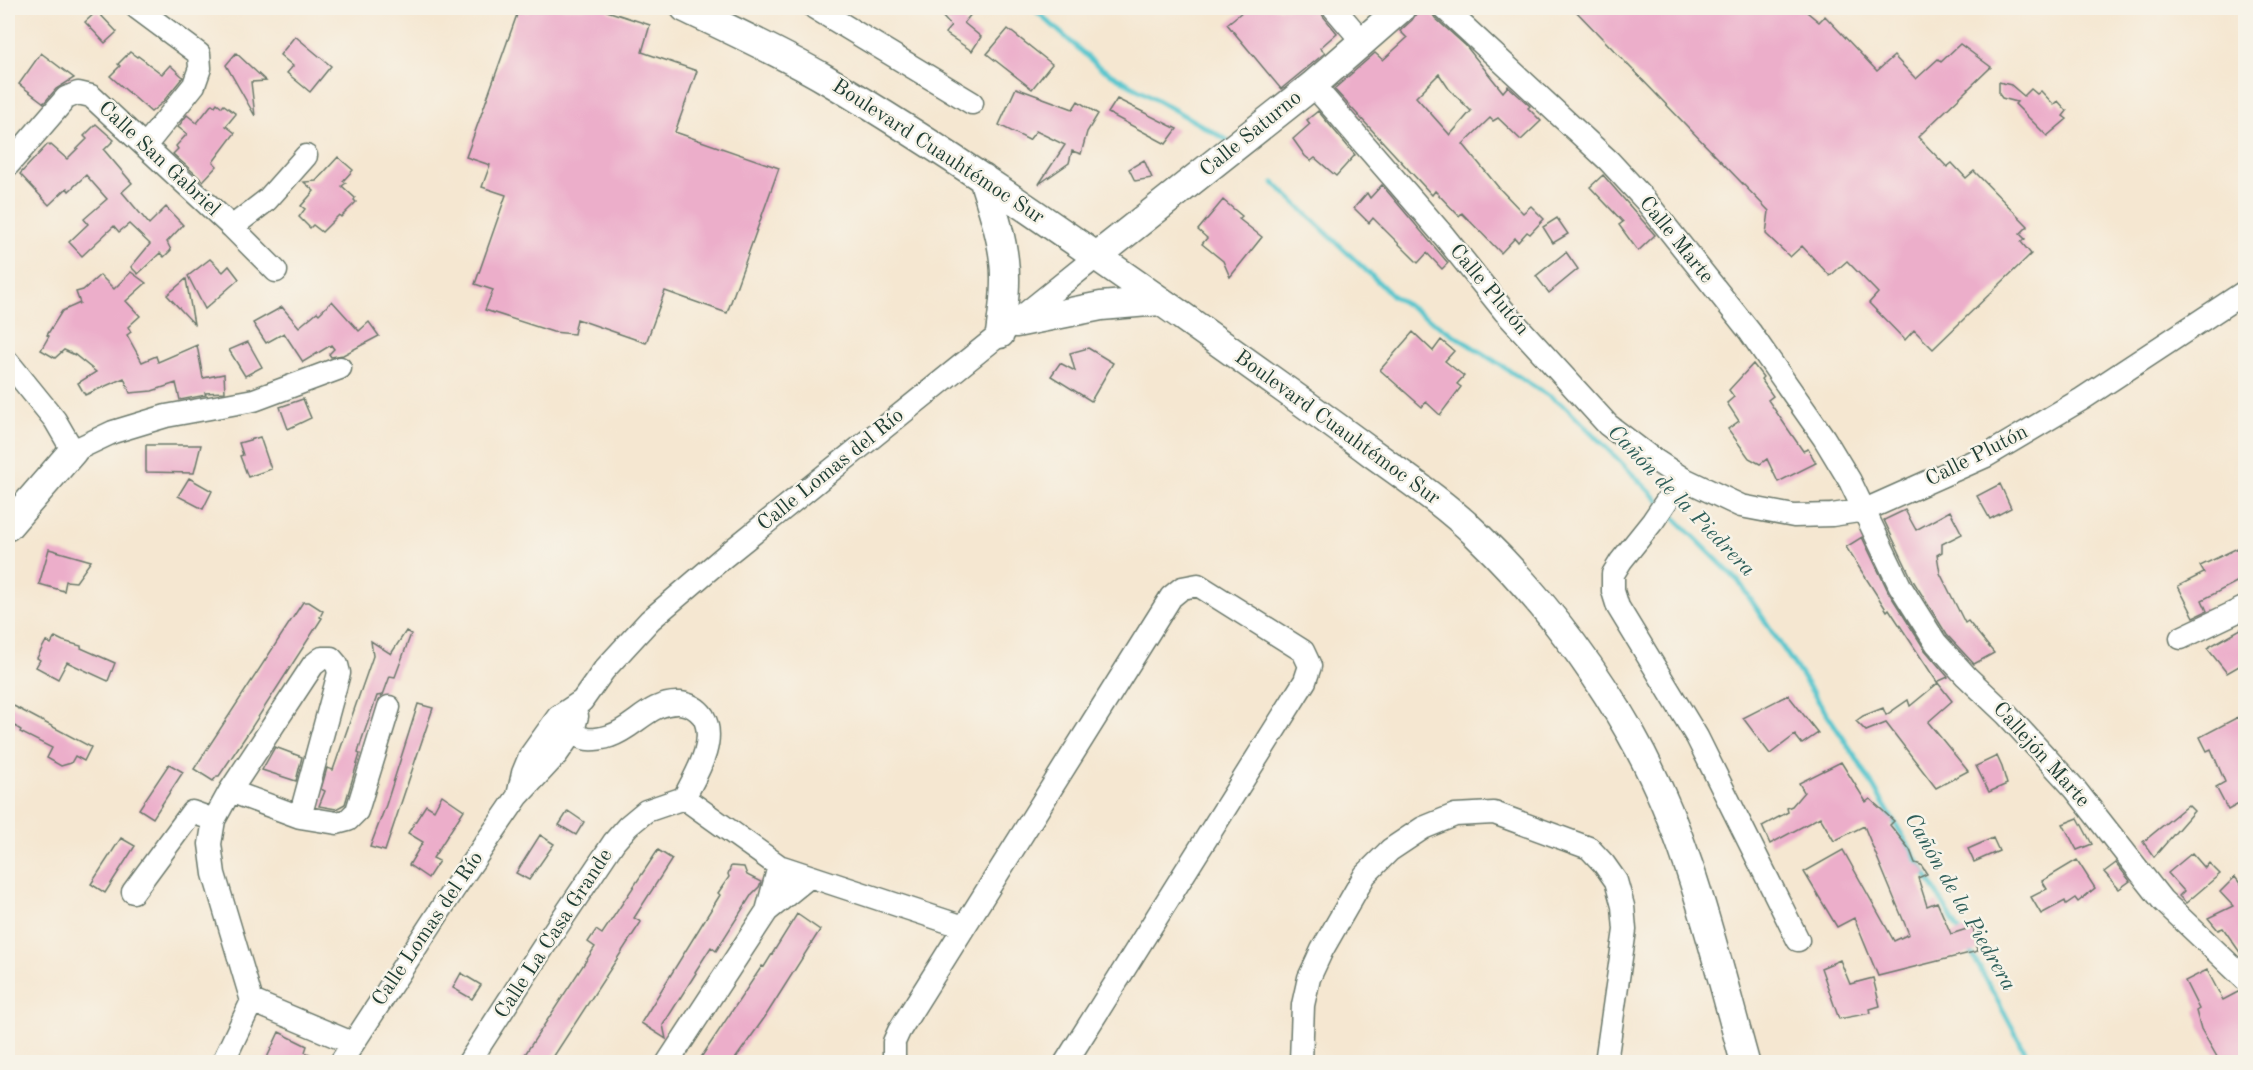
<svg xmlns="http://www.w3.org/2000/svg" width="2253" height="1070" font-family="'Old Standard TT',serif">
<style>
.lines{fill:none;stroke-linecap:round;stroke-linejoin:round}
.stream{stroke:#59c6ce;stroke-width:5}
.building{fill:#ecaeca;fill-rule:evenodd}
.minor-casing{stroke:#6a786b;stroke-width:25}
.major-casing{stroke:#6a786b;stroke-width:31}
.minor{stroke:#fff;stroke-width:22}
.major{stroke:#fff;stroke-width:28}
.labels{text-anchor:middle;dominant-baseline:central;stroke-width:5;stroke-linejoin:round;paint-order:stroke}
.street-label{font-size:21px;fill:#1f3d34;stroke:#f7f3e8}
.water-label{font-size:22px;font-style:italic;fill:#2e5f5a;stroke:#f7f3e8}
</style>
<rect width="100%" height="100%" fill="#f7f3e8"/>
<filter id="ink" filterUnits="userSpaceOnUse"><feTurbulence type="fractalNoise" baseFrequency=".0167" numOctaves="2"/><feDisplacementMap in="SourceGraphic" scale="12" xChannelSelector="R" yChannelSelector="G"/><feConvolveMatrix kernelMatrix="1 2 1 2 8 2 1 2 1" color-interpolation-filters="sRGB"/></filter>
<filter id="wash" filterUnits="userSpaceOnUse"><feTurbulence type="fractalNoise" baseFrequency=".008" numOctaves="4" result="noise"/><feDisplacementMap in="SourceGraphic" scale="24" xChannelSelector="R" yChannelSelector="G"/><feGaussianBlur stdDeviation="1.35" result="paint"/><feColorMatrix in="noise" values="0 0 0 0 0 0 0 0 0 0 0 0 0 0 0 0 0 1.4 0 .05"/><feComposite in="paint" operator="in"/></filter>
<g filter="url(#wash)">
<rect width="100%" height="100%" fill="#f5e7d1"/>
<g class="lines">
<path class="stream" d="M1033,8L1099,67L1227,140
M1274,183L1393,296L1566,407L1659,501
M1667,510L1739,582L1855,756L1963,937
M1969,948L2031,1062"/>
</g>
<g id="blocks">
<path class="building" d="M530,8H608L607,11L650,25L642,52L697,71L675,132L779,168L727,313L665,291L646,343L577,319L574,334L553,332L485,310L493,290L475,284L506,195L482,187L490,165L466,157L519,9L528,13Z
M948,8H976L964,23L981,37L972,51L945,33L951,26L941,15Z
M1247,8H1321L1323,16L1337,33L1320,48L1325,53L1281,89L1227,24Z
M1417,8H1428L1430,10L1435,18L1466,46L1503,92L1508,86L1530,106L1528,108L1541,121L1521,140L1498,118L1493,121L1490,118L1463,144L1499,188L1523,213L1531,206L1544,219L1530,234L1527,232L1518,242L1515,238L1501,253L1462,213L1459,216L1435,191L1432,195L1334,89L1375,53L1383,60L1407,38L1400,31L1412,20L1416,14ZM1439,74L1449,89L1471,111L1450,135L1416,97Z
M1573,8H1802L1819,22L1825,16L1877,71L1894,56L1916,79L1938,59L1941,62L1960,44L1991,67L1918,137L1947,167L1952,163L1966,178L1974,171L2028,226L2020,234L2025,239L2021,242L2031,254L1933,349L1914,330L1905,340L1869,303L1878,293L1847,261L1830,276L1802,246L1790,257L1766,234L1769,211Z
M97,11L117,32L105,43L85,22Z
M1008,29L1052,64L1032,89L987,54Z
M295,36L331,66L310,92L287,73L293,66L280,55Z
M130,52L137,57L138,56L162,74L170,65L183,77L162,103L151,112L110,76L120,66L118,64Z
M41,53L74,78L56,89L44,103L19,84Z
M236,53L266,81L251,82L255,116L226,65Z
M1999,82L2011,85L2024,96L2031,89L2037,94L2041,91L2054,105L2058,101L2067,111L2063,116L2067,119L2047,136L2015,104L2017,102L2002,98L1999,94Z
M1016,88L1073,109L1078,101L1098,114L1087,132L1081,154L1072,151L1069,163L1039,184L1065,145L1036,131L1029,140L999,125Z
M1117,99L1177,129L1166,144L1108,113Z
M217,103L222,107L224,105L236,114L226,126L235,133L213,162L217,166L203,181L173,154L178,149L176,146L187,134L178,127L187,115L197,123L212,104L215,106Z
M1318,111L1355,155L1336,176L1315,158L1311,161L1305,156L1293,139L1310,124L1307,120Z
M96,124L114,140L104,150L132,183L122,192L149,224L166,207L183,225L167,242L171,250L164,257L160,253L138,274L131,267L150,244L129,224L119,232L114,226L82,256L69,242L88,224L84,219L107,199L86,175L69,191L67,188L49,205L20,174L48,144L50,146L51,145L67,159L87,139L84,136Z
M338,157L353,170L343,181L346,183L342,186L355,198L354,200L356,202L341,217L339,215L322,232L313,225L310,228L299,217L305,209L301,206L314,191L304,182L316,181Z
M1144,160L1152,178L1135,181L1129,169Z
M1603,175L1655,235L1638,251L1619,225L1623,222L1590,187Z
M1382,185L1448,263L1442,269L1427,253L1418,263L1373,218L1369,223L1354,208L1367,193L1370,198Z
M1223,200L1242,216L1239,219L1262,237L1230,277L1223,261L1202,244L1207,238L1198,230Z
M1557,218L1568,234L1553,243L1543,227Z
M1566,252L1578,269L1549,293L1536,276Z
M210,259L223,272L229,266L239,279L205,309L188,276Z
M131,272L146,283L126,301L140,316L128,327L131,332L127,335L142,362L156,356L158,362L197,345L203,378L224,374L225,392L205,393L206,395L180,400L176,383L152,391L130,393L124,378L85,395L78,383L96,372L75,355L64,350L55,358L41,350L49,336L47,335L62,311L80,303L76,292L83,290L100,275L114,289Z
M186,279L194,324L167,295Z
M332,301L359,331L369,322L379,336L343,355L331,357L329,354L334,349L331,345L303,362L284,333L266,343L253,323L282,307L299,327L317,312L319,314Z
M1413,332L1433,351L1441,340L1454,351L1445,361L1464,376L1457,384L1461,387L1440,415L1426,402L1422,407L1380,370Z
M248,342L262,367L245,376L229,350Z
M1088,348L1113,363L1091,401L1051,376L1060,363L1075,371L1070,353Z
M1753,364L1763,377L1761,379L1773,396L1768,400L1803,451L1808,449L1816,463L1778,482L1767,459L1760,464L1749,458L1728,429L1739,421L1727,403L1734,397L1729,390Z
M303,399L311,418L288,429L280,407Z
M260,437L271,469L248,477L240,456L243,455L239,443Z
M146,445H201L194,473L146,472Z
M189,478L212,491L203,509L178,496Z
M2000,484L2011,508L1990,519L1977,496Z
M1905,510L1916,530L1950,511L1962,534L1942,544V552L1937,555L1940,573L1965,623L1968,621L1994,653L1974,664L1947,635L1912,579L1884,520Z
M1862,537L1889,593L1925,650L1948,677L1937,682L1889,609L1887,611L1846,547Z
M2246,544V577L2202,600L2207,611L2194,617L2178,586L2204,573L2200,566Z
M49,549L91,561L76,582L66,581L64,591L39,584Z
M303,602H309L323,611L320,617L322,618L246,736L219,776H217L213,781L194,769Z
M2246,626V662L2227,673L2207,648Z
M406,631L411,634L395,677L390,676L383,695L377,696L362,739L358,753L360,754L345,804L336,809L319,806L325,791L321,789L327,768L333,770L373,656L371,641L391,654Z
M55,637L63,641L81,646V648L115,663L108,681L67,662L58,679L36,667L40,660L37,658L46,641L51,644Z
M1938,683L1952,701L1928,722L1968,771L1936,788L1886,723L1866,731L1856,721L1863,716L1883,708L1886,715L1908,700L1910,706Z
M1788,695L1818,733L1802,744L1795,735L1770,754L1743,718Z
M8,703L91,747L84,761L75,756L71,763L61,766L47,758L52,748L20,732L21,730L8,722Z
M418,704L433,708L385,851L370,847L386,805Z
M2238,717L2246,733V800L2228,810L2216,787L2225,782L2211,749L2207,751L2200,737Z
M275,747L302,757L296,781L262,770Z
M1997,756L2002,767L2007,784L1989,792L1976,766Z
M1841,762L1866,802L1870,799L1894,821L1890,825L1910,850L1915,863L1921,865L1927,874L1918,878L1927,906L1937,902L1951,934L1973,927L1978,951L1878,976L1854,918L1837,927L1804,872L1843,850L1894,941L1909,934L1864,826L1834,841L1820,817L1770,844L1762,826L1788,812L1787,808L1792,806L1804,792L1799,783Z
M169,764L183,772L153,818L139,809Z
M442,795L464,810L433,858L439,861L428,878L409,865L423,842L408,833L426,805L434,810Z
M2188,805L2194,811L2154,857L2143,842Z
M568,811L584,822L576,835L559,825Z
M2078,818L2092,844L2077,850L2063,824Z
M540,835L554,844L529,880L516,873Z
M121,838L135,846L105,893L91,884Z
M1993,838L1999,851L1974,862L1968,849Z
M658,850L672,859L634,918L641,922L550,1062H520L595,947L588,942L596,930L602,934Z
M2192,853L2205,868L2209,863L2220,874L2186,903L2179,896L2184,891L2168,873Z
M2077,860L2095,888L2078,902L2075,898L2066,904L2065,901L2041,914L2031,897L2047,889L2042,881Z
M2116,863L2130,881L2119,889L2104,872Z
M731,866L744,867L747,875L761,882L759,887L752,894L716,951L711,947L695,972L696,973L663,1025L666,1039L641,1023L720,895L718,893L729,877L728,874Z
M2235,877L2246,891V961L2223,928L2218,930L2208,918L2233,906L2220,892Z
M797,914L820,930L765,1017L733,1062H698L762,966L764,967Z
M1840,960L1850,984L1873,978L1880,1006L1870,1009L1871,1013L1839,1019L1821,968Z
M2207,970L2223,1000L2238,992L2246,999V1062H2220L2201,1029L2196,1011L2199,1009L2185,981Z
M461,973L481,985L472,999L453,988Z
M279,1032L307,1046L305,1052L326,1062H265Z"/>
</g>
</g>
<g filter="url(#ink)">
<use href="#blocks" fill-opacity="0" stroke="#6a786b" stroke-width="1.5"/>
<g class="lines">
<g class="minor-casing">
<path id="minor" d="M137,8L199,54L200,68L194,85L145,146
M815,8L972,103
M1334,8L1363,42
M1444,8L1609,161L1645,200L1750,332L1824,438L1850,481L1900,586L1936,643L1966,676L2007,715L2075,789L2162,900L2246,980
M1313,85L1444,236L1504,311L1608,425L1650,457L1682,478L1741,506L1794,516L1832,515L1865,510L1986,456L2082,399L2246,291
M8,165L66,98L78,93L91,96L232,227L276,271
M232,227L267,200L306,156
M8,362L55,420L73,451L113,432L166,416L254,400L340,368
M1682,478L1653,521L1621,561L1613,574V591L1618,607L1697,737L1798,940
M2181,638L2246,607
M230,791L300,817L337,823L348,820L357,811L389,707
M518,796L523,773L530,756L558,717L582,701L604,670L650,620L725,556L1097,256
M684,798L779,866L964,927
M300,817L339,673L337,665L331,658H322L313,665L230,791L214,820L210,844L214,874L252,1001L352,1043
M133,892L192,812L214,820
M767,911L809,877
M223,1062L252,1001
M341,1062L454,889L518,796L557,754L573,731L577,716
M469,1062L548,940L614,842L628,826L646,811L684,798C695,776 718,741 703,716C697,708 689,704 680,703C650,701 635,728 610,736C605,738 593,740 587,739C576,737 566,724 558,717
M668,1062L767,911L779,866
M894,1062V1042L899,1031L1171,597L1182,588L1198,585L1303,651L1310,666L1305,681L1066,1062
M1301,1062L1303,1005L1309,978L1322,950L1365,875L1390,850L1423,828L1455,815L1494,813L1589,848L1604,864L1616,881L1623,906L1625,930L1606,1062"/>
</g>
<g class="major-casing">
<path id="major" d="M685,8C731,30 779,52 824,78C947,151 1065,234 1182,316C1245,361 1309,406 1372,453C1408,479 1445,504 1477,535C1536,592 1589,660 1630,732C1689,836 1713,948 1745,1062
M983,178C991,205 1001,232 1004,260C1007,285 1003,310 1000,334
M1097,256L1313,85L1401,8
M1016,323L1101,306L1160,301
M8,526L73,451"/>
</g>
<use href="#minor" class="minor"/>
<use href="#major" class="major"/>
</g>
</g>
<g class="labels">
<g class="street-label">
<text transform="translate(1251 134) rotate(-39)">Calle Saturno</text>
<text transform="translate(938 152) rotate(33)">Boulevard Cuauhtémoc Sur</text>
<text transform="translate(159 159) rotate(43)">Calle San Gabriel</text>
<text transform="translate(1676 240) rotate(51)">Calle Marte</text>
<text transform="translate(1489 290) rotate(50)">Calle Plutón</text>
<text transform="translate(1337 428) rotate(36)">Boulevard Cuauhtémoc Sur</text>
<text transform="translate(1977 456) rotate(-27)">Calle Plutón</text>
<text transform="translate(831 470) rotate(-39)">Calle Lomas del Río</text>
<text transform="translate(2041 755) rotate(48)">Callejón Marte</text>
<text transform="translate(428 929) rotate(-56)">Calle Lomas del Río</text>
<text transform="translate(554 934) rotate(-57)">Calle La Casa Grande</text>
</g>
<g class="water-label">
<text transform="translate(1681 501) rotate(46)">Cañón de la Piedrera</text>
<text transform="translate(1960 902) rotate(60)">Cañón de la Piedrera</text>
</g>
</g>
<rect width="2253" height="1070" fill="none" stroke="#f7f3e8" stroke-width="30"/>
</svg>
